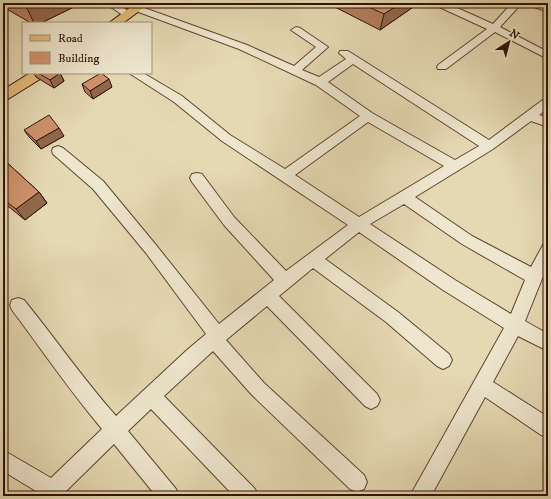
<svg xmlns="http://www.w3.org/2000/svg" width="551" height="499" font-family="'IM FELL DW Pica',serif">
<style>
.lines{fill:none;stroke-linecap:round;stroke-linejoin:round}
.minor-casing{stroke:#5f442f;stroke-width:2}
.major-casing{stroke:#321203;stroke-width:2}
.minor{fill:#eee6ce;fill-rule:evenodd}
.major{fill:#e2bc7a;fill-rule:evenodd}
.wall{fill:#b37f5f;stroke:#321203}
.shaded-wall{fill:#92684d;stroke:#321203}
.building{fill:#d0946e;stroke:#321203}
</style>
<rect width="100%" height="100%" fill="#e5d9b3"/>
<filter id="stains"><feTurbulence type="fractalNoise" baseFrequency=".005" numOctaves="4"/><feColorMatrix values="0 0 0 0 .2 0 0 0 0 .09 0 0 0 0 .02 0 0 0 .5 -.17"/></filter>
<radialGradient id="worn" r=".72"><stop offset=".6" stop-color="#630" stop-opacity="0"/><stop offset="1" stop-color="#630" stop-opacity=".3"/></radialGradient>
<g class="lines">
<g class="minor-casing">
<path id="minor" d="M105,3H117L132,14L130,16H124Z
M433,3H446L493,24L512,3H522L500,27L548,52V59L495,32L446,69H438L437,67L438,65L487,29L435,5Z
M527,3H541L548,6V12L529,5Z
M136,5L247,45L294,66L316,47L291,30L296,27L300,28L328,47L302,70L319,77L346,59L339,53L340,51H348L489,140L544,99L548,98V108L539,115L548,118V127L531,121L493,149L415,197L472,236L531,267L543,245L548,243V264L525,321L548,334V351L518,336L493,382L548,417V437L541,435L485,397L431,496H410L504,328L443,290L359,232L325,259L398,312L449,354L452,360L449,366L443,369L437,366L386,322L313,268L279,296L377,394L380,400L377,406L371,409L365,406L267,306L226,340L264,383L364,475L367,482L364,489L357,492L350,489L252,395L213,351L164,396L255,489L258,496H234L151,409L128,431L176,489L179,496H156L114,444L61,496H44L3,471V450L51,478L102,429C70,391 42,350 12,310L10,305L12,300L18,298L24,300C55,338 83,379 116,416L187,350L206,334L146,253L93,189L53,154L52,151L53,148L58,146L63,148L103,181L156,245L219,324L274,280L224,225L192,182L190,178L192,174L197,173L202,174L234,217L286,271L348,225L222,141L174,102L129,73H143L182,96L230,135L285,169L360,116L316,85L239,49L133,10L131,8L133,6ZM353,64L479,146L455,160L372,113L328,82ZM368,122L444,166L359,217L295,175ZM404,204L462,244L525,280L511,314L455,280L370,224Z"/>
</g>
<g class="major-casing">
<path id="major" d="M136,3H150L123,23H109Z
M30,73H47L45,76L8,99L3,101V90Z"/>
</g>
<use href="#minor" class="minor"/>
<use href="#major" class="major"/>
</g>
<path class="wall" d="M3,3H82L41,23H31L3,7Z
M327,3H419L380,30Z
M34,73H60L64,81L54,88L36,77Z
M82,84L112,87L93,99L85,92Z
M24,130L64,136L41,149L29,137Z
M3,159L39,192L47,203L25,220L3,202Z"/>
<path class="shaded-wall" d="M27,3H82L41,23H34L25,4Z
M401,3H419L380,30L384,14Z
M60,73L64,81L54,88L50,80Z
M109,79L112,87L93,99L90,91Z
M59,128L64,136L41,149L36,141Z
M39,192L47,203L25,220L16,209Z"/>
<path class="building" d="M360,3H401L384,14Z
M38,73H60L50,80Z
M101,73L109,79L90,91L82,84Z
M49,115L59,128L36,141L24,130Z
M3,159L39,192L16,209L3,199Z"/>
<rect width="551" height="499" fill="none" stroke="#e5d9b3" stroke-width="16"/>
<rect x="4" y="4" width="543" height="491" fill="none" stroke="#321203" stroke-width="2"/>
<rect x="8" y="8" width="535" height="483" fill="none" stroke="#321203"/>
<rect x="22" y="22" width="130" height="52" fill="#eee6ce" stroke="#a3917d"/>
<rect x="30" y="35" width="20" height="6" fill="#e2bc7a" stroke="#a3917d"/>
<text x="58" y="42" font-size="12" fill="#321203">Road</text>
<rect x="30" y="52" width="20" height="12" fill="#d0946e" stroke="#a3917d"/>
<text x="58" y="62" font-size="12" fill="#321203">Building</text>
<g transform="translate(509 42) rotate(36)" stroke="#eee6ce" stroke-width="3" paint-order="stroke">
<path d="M0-3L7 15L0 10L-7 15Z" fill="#321203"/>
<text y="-6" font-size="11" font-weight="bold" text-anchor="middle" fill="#321203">N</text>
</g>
<rect width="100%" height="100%" filter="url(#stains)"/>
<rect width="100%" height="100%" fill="url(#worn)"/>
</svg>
